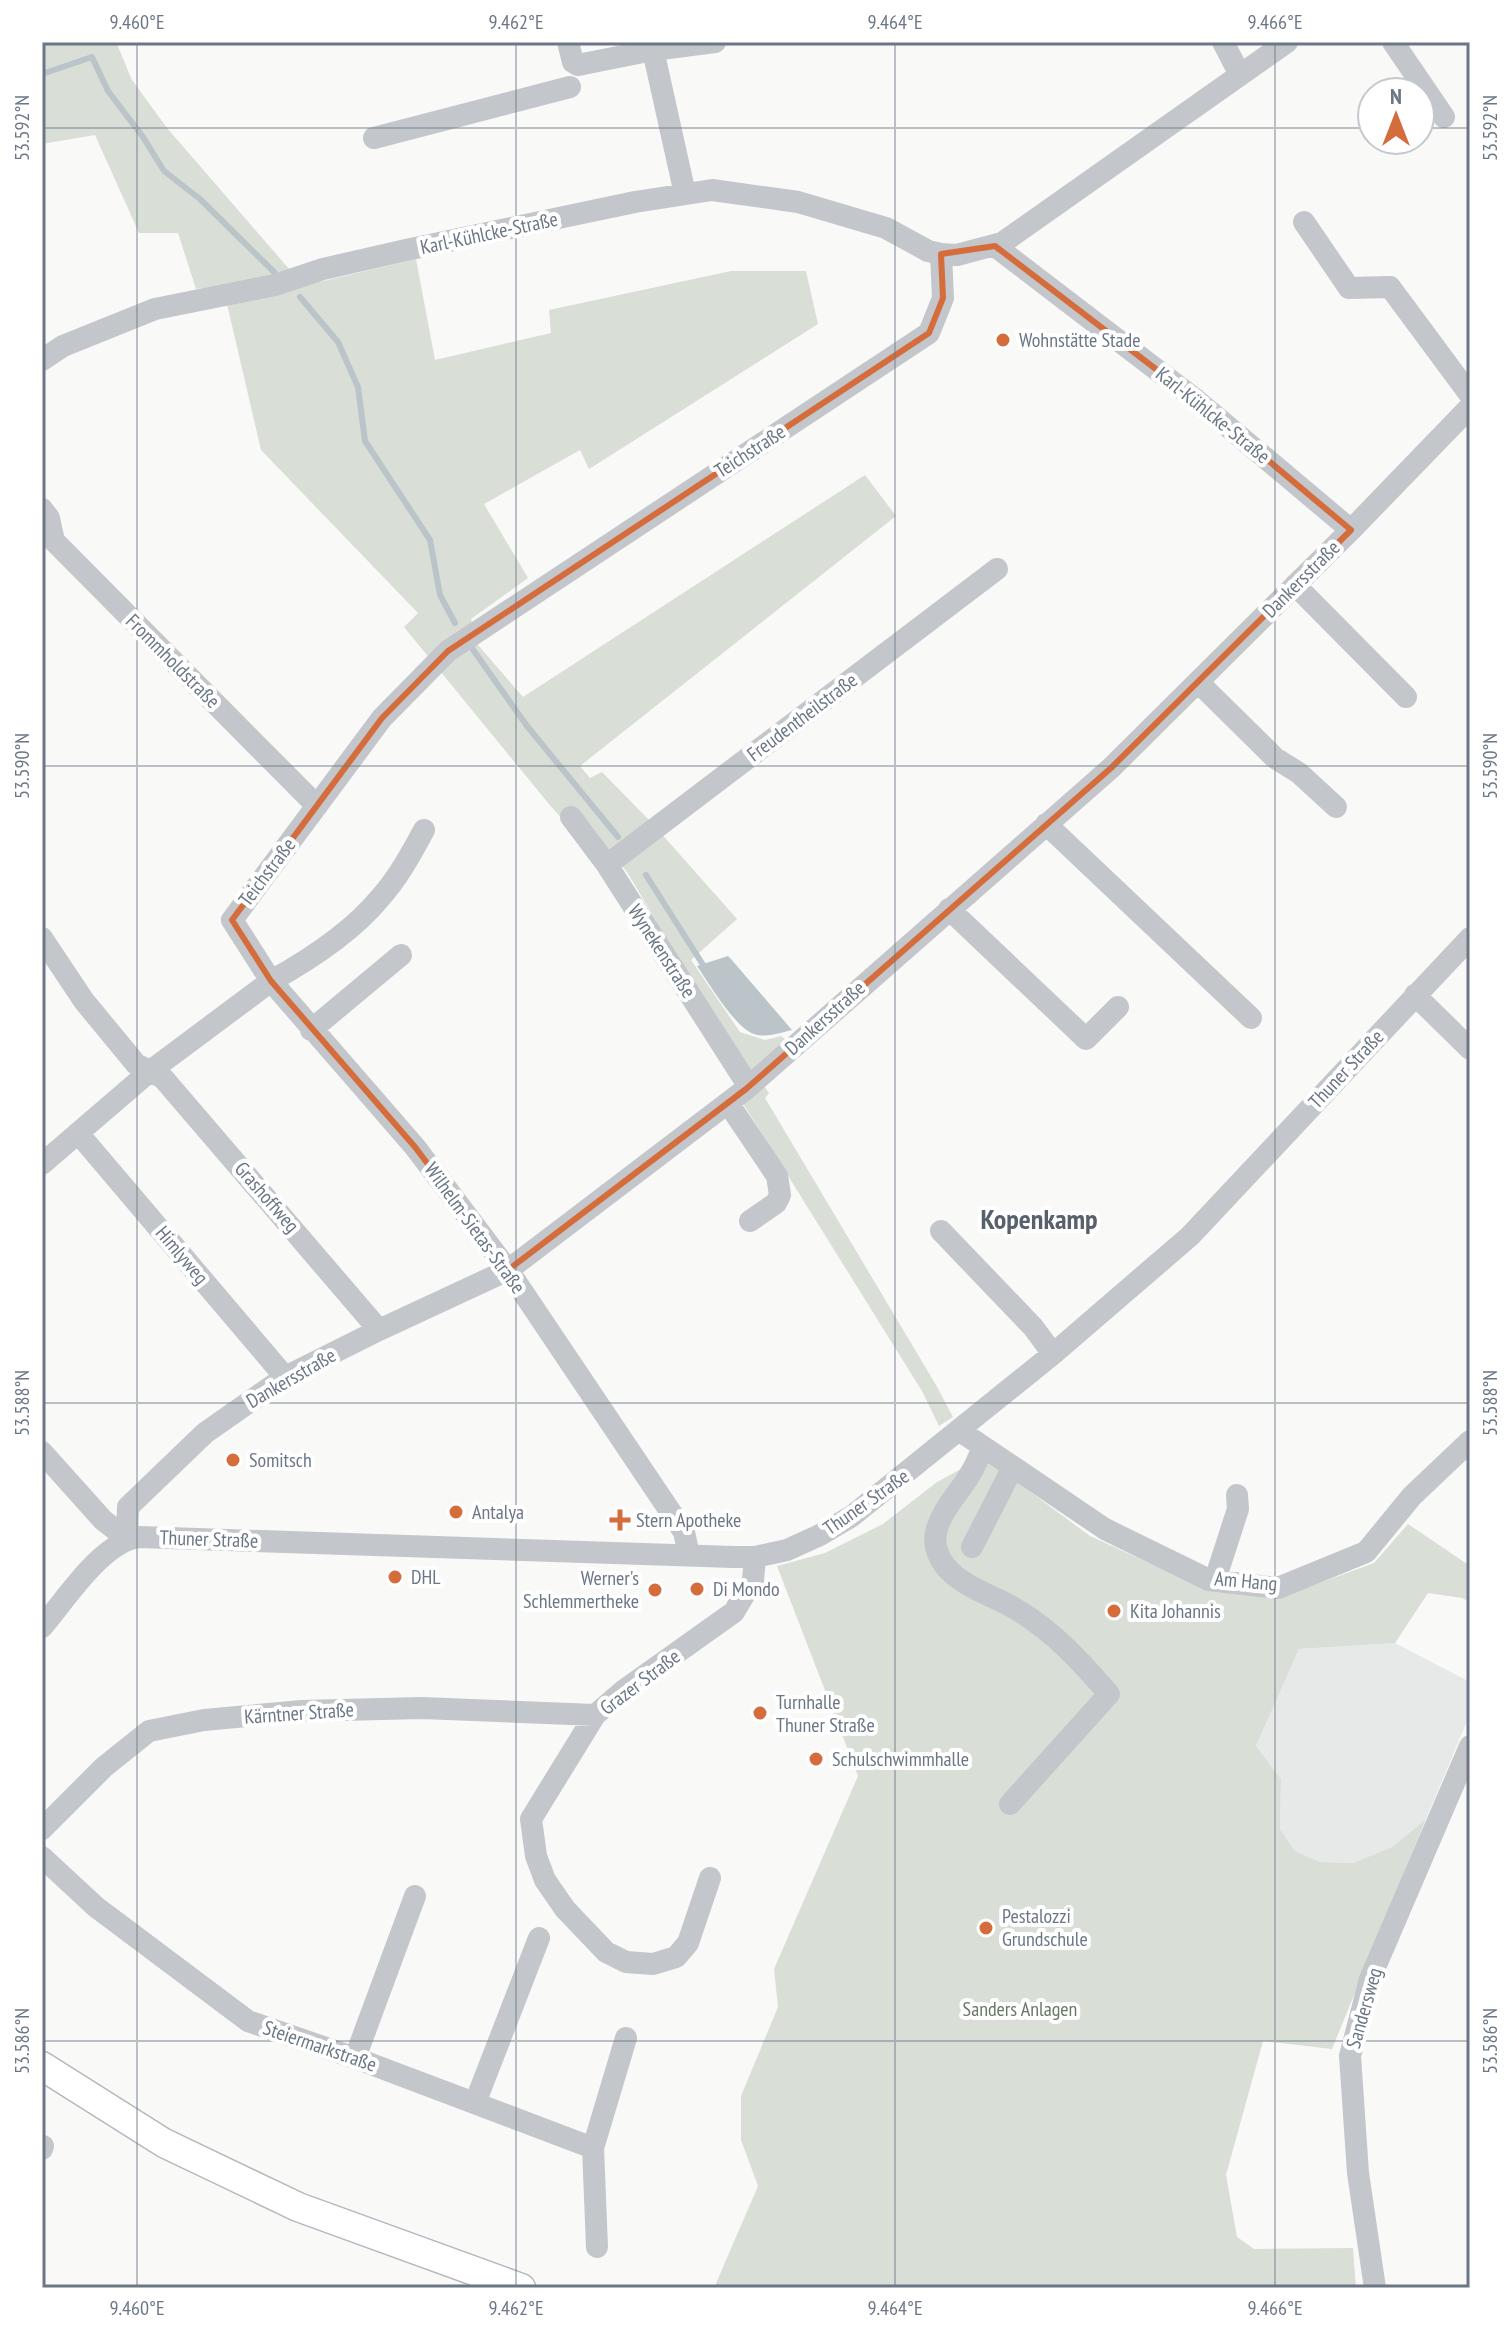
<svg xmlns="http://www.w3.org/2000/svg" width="1512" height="2330" font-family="'PT Sans Narrow',sans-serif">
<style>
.built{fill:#e7e8e8}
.green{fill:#d9ded7}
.water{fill:#bbc4c9}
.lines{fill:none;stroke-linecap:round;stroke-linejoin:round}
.stream{stroke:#bbc4c9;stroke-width:6}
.major-casing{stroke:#b4b8bd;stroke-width:31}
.minor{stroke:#c3c6ca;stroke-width:22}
.major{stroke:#fff;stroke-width:28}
.marked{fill:none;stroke:#d56c3b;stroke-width:6;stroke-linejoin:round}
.ticks{fill:none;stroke:#6b7786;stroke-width:2;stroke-opacity:0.45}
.poi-dot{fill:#d56c3b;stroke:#fff;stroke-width:3}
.labels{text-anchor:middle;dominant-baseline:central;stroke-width:8;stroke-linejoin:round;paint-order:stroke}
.street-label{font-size:20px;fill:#6b7786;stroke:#fff}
.poi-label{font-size:20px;fill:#6b7786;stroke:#fff;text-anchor:start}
.park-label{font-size:20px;fill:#677865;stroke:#fff}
.district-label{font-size:28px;font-weight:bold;fill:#58616b;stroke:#fff}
.neatline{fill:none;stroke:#6b7786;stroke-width:3}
.ticks-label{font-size:20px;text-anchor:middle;fill:#6b7786}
</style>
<rect width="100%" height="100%" fill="#f9f9f7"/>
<path class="built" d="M1395,1643L1470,1682V1714L1426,1819L1392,1847L1353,1863L1320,1862L1295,1851L1280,1829L1281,1779L1256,1746L1299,1649Z"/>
<path class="green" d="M42,42H116L132,80L167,128L296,277L196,289L178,233H139L95,135L42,144Z
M416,259L435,360L551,333L549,310L731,271H806L818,324L589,469L580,450L484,504L528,578L471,619L478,645L523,697L865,475L896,516L580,766L590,778L602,772L651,822L737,919L691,960L740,1032L765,1040L781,1036L788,1041L754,1072L769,1093L765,1098L936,1385L953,1417L939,1426L922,1391L742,1102L739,1060L627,872L579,813L564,821L549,804L404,627L418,613L261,450L227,304Z
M983,1457L1090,1536L1206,1589L1279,1598L1374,1563L1408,1524L1470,1566V1602L1462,1598L1428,1593L1395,1643L1299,1649L1256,1746L1281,1779L1280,1829L1295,1851L1320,1862L1353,1863L1392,1847L1426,1819L1332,2049L1263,2041L1226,2175L1237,2237L1254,2249L1353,2248L1356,2288H714L758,2186L741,2140V2096L778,2007L774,1969L858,1776L777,1566L825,1553L883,1524L937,1482Z"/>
<path class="water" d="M728,956L731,959L792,1030C780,1033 766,1038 754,1034C735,1028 709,983 697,966Z"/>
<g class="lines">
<path class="stream" d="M42,74L92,57L108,91L143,137L164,171L200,199L274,272
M300,297L338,342L358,387L365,441L430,540L440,595L455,623
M469,644L527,726L618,837
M646,875L705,968"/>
<g class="major-casing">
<path id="major" d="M42,2066L164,2143L298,2207L521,2288"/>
</g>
<path class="minor" d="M568,42L573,62L578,65L653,50L651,42
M1223,42L1240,75
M1393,42L1444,117
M374,138L570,87
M685,194L653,50L715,42
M1304,222L1349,288L1390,287L1470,395
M995,246L1195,399L1351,530
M42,360L63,346L155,309L275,285L323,269L406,250L635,202L712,190L798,202L886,228L928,251L941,254
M42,509L49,518L54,541L317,806
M1295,585L1406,697
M1198,682L1275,758L1299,773L1336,807
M571,817L607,865L744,1079L746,1089
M1046,824L1251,1018
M607,865L997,569
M949,909L1086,1039L1118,1007
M42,938L84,1001L136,1064L163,1078L379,1330
M1415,995L1470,1049
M311,1030L401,955
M728,1103L777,1176L780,1195L776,1203L750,1221
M78,1133L285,1377
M42,1164L149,1072L271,981C309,960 352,932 380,898C398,878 411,854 424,830
M941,1231L1033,1327L1053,1354
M960,1431L1105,1529L1209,1580L1278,1588L1366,1552L1412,1496L1470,1441
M983,1447C980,1454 977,1462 973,1469C962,1491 941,1508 936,1533C933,1544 939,1559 946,1567C965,1589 996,1596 1019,1611C1055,1633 1082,1663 1109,1694L1010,1804
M42,1452L103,1520L127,1539
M127,1539L128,1507L205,1433L285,1377L379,1330L508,1270L746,1089L1111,768L1351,530L1470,407
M972,1547L1013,1467
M689,1555L684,1532L508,1270L415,1147L271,981L232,920L382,718L448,651L929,333L943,298L941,254L957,255L1002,243L1287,42
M1215,1580L1238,1509L1237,1495
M42,1627C67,1598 101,1543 139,1537L733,1557H755L787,1550L820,1535L852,1516L1053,1354L1190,1236L1470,938
M42,1829L104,1767L149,1731L204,1720L302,1711L422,1708L595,1715
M42,1857L96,1907L248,2021L355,2058L593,2148
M710,1878L688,1943L676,1957L653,1964L626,1962L606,1952L565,1909L545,1880L536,1856L531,1819L595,1715L623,1691L734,1612L753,1580L755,1557
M355,2058L415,1896
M475,2103L539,1938
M42,2149L43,2146
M597,2247L593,2148L626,2038
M1375,2288L1358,2173L1350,2056L1370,1979L1470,1746"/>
<use href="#major" class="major"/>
</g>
<path class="marked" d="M995,246L1195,399L1351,530L1111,768L746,1089L508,1270L415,1147L271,981L232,920L382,718L448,651L929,333L943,298L941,254Z"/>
<path class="ticks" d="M137,42V2288M516,42V2288M895,42V2288M1275,42V2288M42,128H1372M1420,128H1470M42,766H1470M42,1403H1470M42,2041H1470"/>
<g class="poi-dot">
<circle cx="1003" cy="340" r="8"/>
<circle cx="233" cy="1460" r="8"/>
<circle cx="456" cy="1512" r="8"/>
<path d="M616 1508h8v8h8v8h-8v8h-8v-8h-8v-8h8z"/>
<circle cx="395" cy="1577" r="8"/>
<circle cx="697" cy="1589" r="8"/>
<circle cx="655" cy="1590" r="8"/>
<circle cx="1114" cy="1611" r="8"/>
<circle cx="760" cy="1713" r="8"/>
<circle cx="816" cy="1759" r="8"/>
<circle cx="986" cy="1928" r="8"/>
</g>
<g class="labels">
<g class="street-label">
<text transform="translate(489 233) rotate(-12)">Karl-Kühlcke-Straße</text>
<text transform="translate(1213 415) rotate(39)">Karl-Kühlcke-Straße</text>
<text transform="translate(750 451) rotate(-33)">Teichstraße</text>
<text transform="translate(1301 579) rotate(-45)">Dankersstraße</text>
<text transform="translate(173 661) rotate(45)">Frommholdstraße</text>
<text transform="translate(802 717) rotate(-37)">Freudentheilstraße</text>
<text transform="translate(267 872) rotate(-53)">Teichstraße</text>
<text transform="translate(662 951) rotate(57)">Wynekenstraße</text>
<text transform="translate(825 1018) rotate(-42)">Dankersstraße</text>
<text transform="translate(1346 1069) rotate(-47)">Thuner Straße</text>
<text transform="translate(267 1197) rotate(49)">Grashoffweg</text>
<text transform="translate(475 1228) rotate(54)">Wilhelm-Sietas-Straße</text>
<text transform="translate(182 1255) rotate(50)">Himlyweg</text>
<text transform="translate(291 1378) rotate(-30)">Dankersstraße</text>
<text transform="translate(866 1502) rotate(-35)">Thuner Straße</text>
<text transform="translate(209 1539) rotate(2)">Thuner Straße</text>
<text transform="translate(1246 1581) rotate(5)">Am Hang</text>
<text transform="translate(640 1682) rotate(-37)">Grazer Straße</text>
<text transform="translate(299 1713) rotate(-4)">Kärntner Straße</text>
<text transform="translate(1364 2008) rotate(-74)">Sandersweg</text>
<text transform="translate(320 2046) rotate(19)">Steiermarkstraße</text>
</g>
<g class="poi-label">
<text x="1019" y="340">Wohnstätte Stade</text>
<text x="249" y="1460">Somitsch</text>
<text x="472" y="1512">Antalya</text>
<text x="636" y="1520">Stern Apotheke</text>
<text x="411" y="1577">DHL</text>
<text x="639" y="1578" text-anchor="end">Werner's<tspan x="639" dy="23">Schlemmertheke</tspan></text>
<text x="713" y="1589">Di Mondo</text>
<text x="1130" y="1611">Kita Johannis</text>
<text x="776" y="1702">Turnhalle<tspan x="776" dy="23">Thuner Straße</tspan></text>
<text x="832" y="1759">Schulschwimmhalle</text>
<text x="1002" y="1916">Pestalozzi<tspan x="1002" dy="23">Grundschule</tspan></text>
</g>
<g class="park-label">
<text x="1020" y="2009">Sanders Anlagen</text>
</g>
<g class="district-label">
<text x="1039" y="1218">Kopenkamp</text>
</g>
</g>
<rect width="1512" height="2330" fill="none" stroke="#ffffff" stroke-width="88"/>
<g transform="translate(1396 116)"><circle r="38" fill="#ffffff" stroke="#c4c9cf" stroke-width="2"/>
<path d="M0-6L14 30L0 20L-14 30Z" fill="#d56c3b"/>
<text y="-12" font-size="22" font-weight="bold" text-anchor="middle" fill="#6b7786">N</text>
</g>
<rect x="44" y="44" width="1424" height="2242" class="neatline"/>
<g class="ticks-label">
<text x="137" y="29">9.460°E</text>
<text x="516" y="29">9.462°E</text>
<text x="895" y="29">9.464°E</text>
<text x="1275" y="29">9.466°E</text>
<text transform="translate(22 128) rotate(-90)" y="7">53.592°N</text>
<text transform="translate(1490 128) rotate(-90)" y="7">53.592°N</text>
<text transform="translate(22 766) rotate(-90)" y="7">53.590°N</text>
<text transform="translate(1490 766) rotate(-90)" y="7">53.590°N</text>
<text transform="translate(22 1403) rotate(-90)" y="7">53.588°N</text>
<text transform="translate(1490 1403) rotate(-90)" y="7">53.588°N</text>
<text transform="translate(22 2041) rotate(-90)" y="7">53.586°N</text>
<text transform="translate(1490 2041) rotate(-90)" y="7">53.586°N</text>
<text x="137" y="2315">9.460°E</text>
<text x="516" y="2315">9.462°E</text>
<text x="895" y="2315">9.464°E</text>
<text x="1275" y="2315">9.466°E</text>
</g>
</svg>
